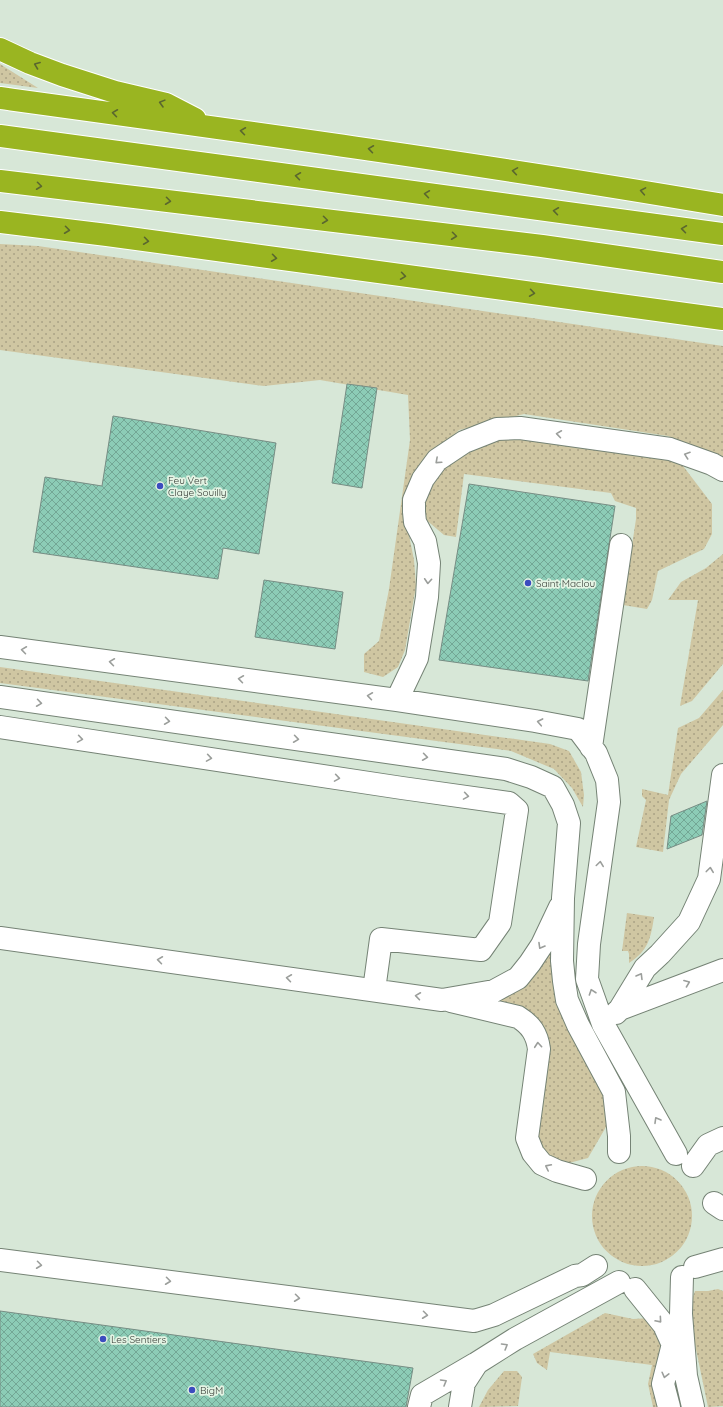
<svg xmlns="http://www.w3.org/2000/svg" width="723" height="1407" font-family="Quicksand,sans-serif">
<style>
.grass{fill:url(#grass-dots)}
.building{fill:url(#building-cross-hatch);stroke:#778d84}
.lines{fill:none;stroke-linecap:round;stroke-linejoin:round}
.minor-casing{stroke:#758375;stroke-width:24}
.highway-casing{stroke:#fff;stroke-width:24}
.minor{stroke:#fff;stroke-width:22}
.highway{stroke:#9ab521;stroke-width:22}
.oneway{stroke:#5a672f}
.oneway2{stroke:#9b9e9b}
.poi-dot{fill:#3c4cbf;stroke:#e4f4e4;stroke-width:1.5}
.labels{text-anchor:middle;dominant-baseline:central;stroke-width:3.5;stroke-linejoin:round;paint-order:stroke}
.poi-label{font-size:10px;fill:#373d37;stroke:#e4f4e4;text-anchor:start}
</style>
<defs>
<pattern id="grass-dots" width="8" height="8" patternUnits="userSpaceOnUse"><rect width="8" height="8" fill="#cfc6a2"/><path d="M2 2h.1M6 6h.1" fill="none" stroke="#a9a285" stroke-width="1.8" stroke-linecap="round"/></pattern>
<pattern id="building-cross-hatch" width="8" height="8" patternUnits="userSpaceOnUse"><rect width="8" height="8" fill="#8cccb6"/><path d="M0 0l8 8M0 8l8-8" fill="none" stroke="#73a795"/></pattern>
</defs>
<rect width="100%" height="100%" fill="#d7e7d7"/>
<path class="grass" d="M0,64L38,88L0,83Z
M0,244L38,246L723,346V460L668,436L524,414L459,430L412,479L407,525L414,560L416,586L405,650L398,667L383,677L364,672V654L379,641L389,589L410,440L408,395L320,380L264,386L0,350Z
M509,436L670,455L680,462L712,504V534L704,549L658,571L652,600L647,609L623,605L636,519V508L615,501L611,493L464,474L456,537L444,535L418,513L431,478L464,449Z
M723,554V664L692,701L680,706L698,600H668L681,582L706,568Z
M0,667L550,744L569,751L581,772L584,795L583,807L572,788L554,769L511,751L0,683Z
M723,690V725L681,774L669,800L663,852L636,847L646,800L642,796V789L668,795L678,728L699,718Z
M627,913L654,917C651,938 648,951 629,963V954L628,951H622Z
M550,945L608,1096L606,1127L588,1158L565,1164L544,1157L538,1143L547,1036L473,1003Z
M592 1216a50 50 0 1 1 100 0a50 50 0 1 1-100 0Z
M718,1289L723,1291V1406L708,1407L688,1311L695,1291H708Z
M605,1313L633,1319L650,1318L659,1333L661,1346L656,1376L661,1407H653L648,1384L652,1365L550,1352L547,1370L537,1363L533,1354Z
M504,1371H517L522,1377L518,1406L479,1407L488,1390Z"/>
<path class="building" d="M347,384L377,388L362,488L332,483Z
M113,416L276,443L259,554L223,548L218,579L33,552L45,477L102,486Z
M469,484L615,506L588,681L439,660Z
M264,580L343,592L335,649L255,637Z
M707,801L702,835L667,849L671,816Z
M0,1311L413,1368L406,1407H0Z"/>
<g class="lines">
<g class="minor-casing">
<path id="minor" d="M0,647L397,700L535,721L578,729L596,753L607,780L609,802L589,944L587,979L603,1024L676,1154
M0,697L506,769L531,777L553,787L563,805L569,823L563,898L562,961L564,981L567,1000L578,1025L614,1092L619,1136V1152
M397,700L417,658L427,597L429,563L425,541L415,522L414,512V500L423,479L437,460L464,442L497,429L520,428L670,449L712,464L723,470
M0,727L402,788L509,803L517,810L500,923L481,950L381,939L374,990
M591,747L621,545
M0,938L442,1000L494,991L518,978L530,963L542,945L560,907
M451,1001L518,1017C531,1025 537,1034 539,1049L527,1138L533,1153L542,1164L557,1171L585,1179
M620,1009L645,968L660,954L689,922L709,879L723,775
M616,1013L620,1009L723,970
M693,1166L708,1145L723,1138
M714,1203L723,1209
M0,1260L474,1321L494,1315L575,1276L582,1275L596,1266
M695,1267L723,1259
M682,1277L681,1314L686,1376L693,1407
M635,1289L664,1325L678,1356
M419,1407L422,1395L475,1364
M460,1407L464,1383L477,1363L515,1339L619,1282
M669,1407L663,1384L673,1344"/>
</g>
<g class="highway-casing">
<path id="highway" d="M0,49L30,63L62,75L115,92L166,104L195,119
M0,98C241,131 483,164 723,205
M0,136L723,234
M0,181L542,246L723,272
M0,222L107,235L723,319"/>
</g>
<use href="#minor" class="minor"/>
<use href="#highway" class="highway"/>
</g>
<defs><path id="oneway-chevron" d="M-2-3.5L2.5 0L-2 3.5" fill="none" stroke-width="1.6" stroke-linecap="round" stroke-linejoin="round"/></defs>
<g class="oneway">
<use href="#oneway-chevron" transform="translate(37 65) rotate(-159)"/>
<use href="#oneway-chevron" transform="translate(162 103) rotate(-165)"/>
<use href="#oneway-chevron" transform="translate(115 113) rotate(-172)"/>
<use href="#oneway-chevron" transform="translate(243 131) rotate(-172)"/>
<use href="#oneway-chevron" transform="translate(371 149) rotate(-172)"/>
<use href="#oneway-chevron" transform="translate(515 171) rotate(-171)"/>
<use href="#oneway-chevron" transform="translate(298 176) rotate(-172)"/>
<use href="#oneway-chevron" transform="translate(39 186) rotate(7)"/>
<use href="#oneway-chevron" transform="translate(643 191) rotate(-170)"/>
<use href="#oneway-chevron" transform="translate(427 194) rotate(-172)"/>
<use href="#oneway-chevron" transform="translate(168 201) rotate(7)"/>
<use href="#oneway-chevron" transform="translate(556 211) rotate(-172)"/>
<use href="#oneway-chevron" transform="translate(325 220) rotate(7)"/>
<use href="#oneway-chevron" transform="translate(684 229) rotate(-172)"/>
<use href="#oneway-chevron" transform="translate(67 230) rotate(7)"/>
<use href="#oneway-chevron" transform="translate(454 236) rotate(7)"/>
<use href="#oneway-chevron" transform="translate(146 241) rotate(8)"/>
<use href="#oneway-chevron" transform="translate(274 258) rotate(8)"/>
<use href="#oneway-chevron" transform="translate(403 276) rotate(8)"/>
<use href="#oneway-chevron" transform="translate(532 293) rotate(8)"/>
</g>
<g class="oneway2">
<use href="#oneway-chevron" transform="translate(559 434) rotate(-172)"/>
<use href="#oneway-chevron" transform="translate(687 455) rotate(-161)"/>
<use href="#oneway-chevron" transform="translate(438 461) rotate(138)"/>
<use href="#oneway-chevron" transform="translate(428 581) rotate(94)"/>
<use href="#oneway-chevron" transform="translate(24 650) rotate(-172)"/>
<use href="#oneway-chevron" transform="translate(112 662) rotate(-172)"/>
<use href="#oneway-chevron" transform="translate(241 679) rotate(-172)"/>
<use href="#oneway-chevron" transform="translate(370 696) rotate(-172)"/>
<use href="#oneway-chevron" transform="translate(39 703) rotate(8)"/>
<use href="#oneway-chevron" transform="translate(167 721) rotate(8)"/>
<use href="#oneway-chevron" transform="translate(540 722) rotate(-169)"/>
<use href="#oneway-chevron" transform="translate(80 739) rotate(9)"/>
<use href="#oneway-chevron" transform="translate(296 739) rotate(8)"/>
<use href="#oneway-chevron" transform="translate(425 757) rotate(8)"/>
<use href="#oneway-chevron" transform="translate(209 758) rotate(9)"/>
<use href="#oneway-chevron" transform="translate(337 778) rotate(9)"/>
<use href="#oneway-chevron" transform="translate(466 796) rotate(9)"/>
<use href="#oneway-chevron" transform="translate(600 864) rotate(-82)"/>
<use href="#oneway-chevron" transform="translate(710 870) rotate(-83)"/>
<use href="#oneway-chevron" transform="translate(541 946) rotate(120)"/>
<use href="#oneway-chevron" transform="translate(160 960) rotate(-172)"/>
<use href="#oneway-chevron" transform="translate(640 976) rotate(-59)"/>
<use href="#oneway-chevron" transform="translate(289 978) rotate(-172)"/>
<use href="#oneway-chevron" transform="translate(687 983) rotate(-21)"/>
<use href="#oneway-chevron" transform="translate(592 992) rotate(-109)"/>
<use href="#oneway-chevron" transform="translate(418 996) rotate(-172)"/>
<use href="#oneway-chevron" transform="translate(538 1045) rotate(-95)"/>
<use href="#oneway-chevron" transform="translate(657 1120) rotate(-120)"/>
<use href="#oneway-chevron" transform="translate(548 1167) rotate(-153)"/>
<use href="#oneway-chevron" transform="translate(39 1265) rotate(7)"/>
<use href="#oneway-chevron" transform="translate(168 1281) rotate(7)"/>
<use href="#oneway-chevron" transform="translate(297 1298) rotate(7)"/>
<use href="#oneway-chevron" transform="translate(425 1315) rotate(7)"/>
<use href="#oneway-chevron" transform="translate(659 1320) rotate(49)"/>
<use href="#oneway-chevron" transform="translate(505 1346) rotate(-31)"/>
<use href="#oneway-chevron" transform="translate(665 1375) rotate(104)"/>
<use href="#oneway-chevron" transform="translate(444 1382) rotate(-30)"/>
</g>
<g class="poi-dot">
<circle cx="160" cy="486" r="4"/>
<circle cx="528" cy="583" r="4"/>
<circle cx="103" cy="1339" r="4"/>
<circle cx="192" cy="1390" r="4"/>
</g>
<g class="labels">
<g class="poi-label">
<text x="168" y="480">Feu Vert<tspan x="168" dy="12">Claye Souilly</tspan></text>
<text x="536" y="583">Saint Maclou</text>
<text x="111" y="1339">Les Sentiers</text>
<text x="200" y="1390">BigM</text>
</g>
</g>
</svg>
